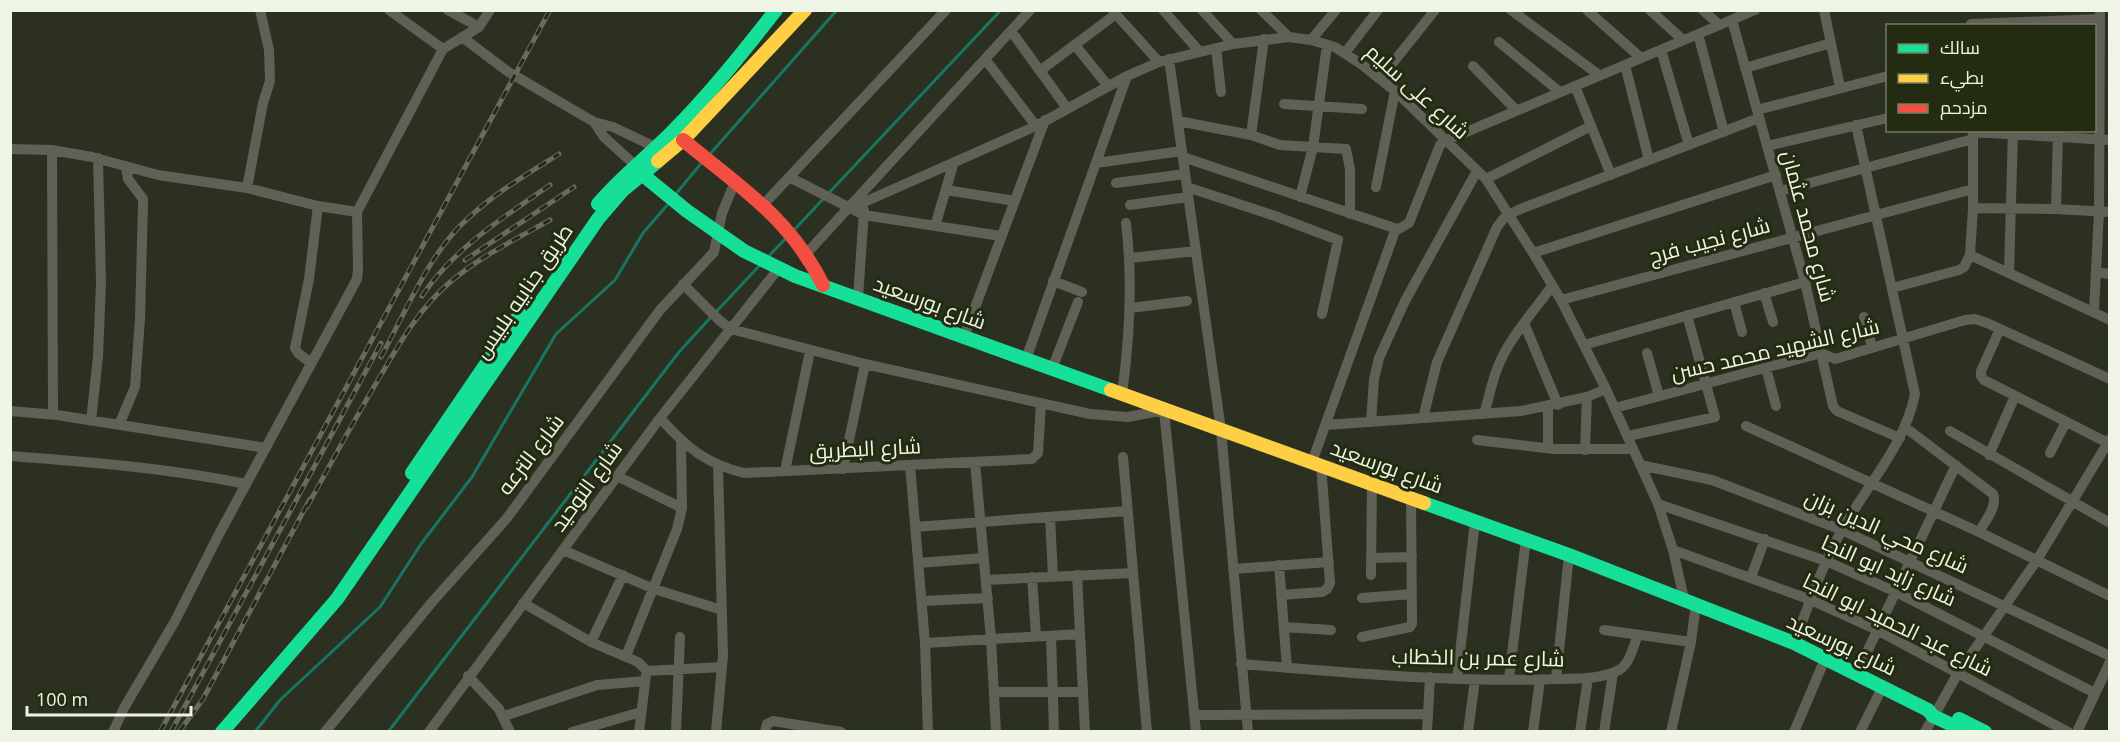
<svg xmlns="http://www.w3.org/2000/svg" width="2120" height="742" font-family="'Open Sans',Cairo,sans-serif">
<style>
.lines{fill:none;stroke-linecap:round;stroke-linejoin:round}
.stream{stroke:#187562;stroke-width:3}
.street{stroke:#616056;stroke-width:10}
.fast{stroke:#16e098;stroke-width:14}
.slow{stroke:#ffcf43;stroke-width:14}
.jam{stroke:#f24e42;stroke-width:14}
.rail-casing{stroke:#696a60;stroke-width:5}
.rail{stroke:#232c11;stroke-width:3;stroke-dasharray:9;stroke-linecap:butt}
.labels{text-anchor:middle;dominant-baseline:central;stroke-width:6;stroke-linejoin:round;paint-order:stroke}
.street-label{font-size:21px;fill:#eef5e4;stroke:#232c11}
</style>
<rect width="100%" height="100%" fill="#2b3021"/>
<g class="lines">
<path class="stream" d="M710,154L837,10
M675,195L703,161
M794,230L1001,10
M767,258L787,237
M716,312L760,265
M255,732L280,700L380,607L421,544L472,477L556,334L615,280L643,233L669,203
M388,732L679,352L711,317"/>
<path class="street" d="M389,10L443,49
M1163,10L1199,51
M1202,10L1233,44
M1261,10L1289,37
M1511,10L1599,75
M1587,10L1641,58
M1650,10L1683,40
M1703,10L1719,25
M1824,10L1840,87
M1113,11L1159,62
M1732,20L1805,282L1833,406L1837,411L1900,438
M1971,24L2100,19
M479,27L490,10
M1011,31L1067,108
M1698,34L1724,132
M462,37L507,71L594,122L613,127L657,148
M1311,40L1336,10
M1499,42L1560,92
M1075,45L1108,86
M1216,48L1221,92
M1661,50L1689,145
M1345,53L1378,10
M985,59L1036,126
M1169,59L1221,430L1248,732
M1625,65L1649,160
M1473,66L1516,110
M1745,68L1831,43
M1041,70L1116,14
M1380,79L1435,10
M1575,86L1611,175
M1284,104L1362,109
M1757,110L1888,76
M1178,121L1251,135L1280,145L1346,149L1350,169V214
M594,122L604,137L636,166
M1973,132L2110,140
M1251,135L1264,39
M1767,146L1888,118
M10,149L52,150L92,157L158,175L247,188L318,206L357,212L358,268L357,279L218,536L175,621L124,708L113,732
M52,150L53,414
M1183,157L1397,229
M1096,163L1182,151
M789,177L864,215L1001,236
M1486,179L1591,126
M1116,183L1185,174
M1187,187L1275,216L1338,240L1322,314
M1376,187L1395,91
M247,188L263,103L270,81L269,50L260,10
M946,190L1015,201
M1780,191L1973,139
M1300,197L1313,147L1327,45
M763,205L946,10
M1130,205L1188,197
M851,208L1036,126L1127,76L1159,62L1233,44L1289,37L1311,40L1335,47L1361,64L1395,91L1486,179L1533,253L1561,300L1606,389L1658,504L1673,550L1684,599
M1973,208L2056,209L2110,212
M2056,209L2058,131
M357,212L443,49L479,27L448,10
M935,226L954,162
M807,253L1030,10
M1533,253L1776,175
M1970,255L2110,320
M1130,258L1196,251
M2096,272L2110,274
M2009,273L2013,130
M1053,281L1082,292
M683,284L719,320L731,329L865,364L1090,414L1128,417L1164,410L1196,732
M1892,288L1959,270L1964,267L1970,255L1973,208V130
M1764,293L1773,322
M858,298L864,210
M1561,300L1973,189
M1734,302L1742,332
M1130,308L1187,301
M2094,311L2099,211L2100,10
M1864,317L1872,347
M1524,323L1558,405
M2000,329L1981,371V376L1984,380L2110,444
M964,337L1045,120
M1584,345L1805,282
M1647,353L1659,396
M1026,359L1127,76
M311,363L298,353L295,348L309,279L318,206
M1766,368L1776,406
M1052,369L1078,302
M1122,394C1130,336 1133,281 1126,223
M1615,408L1821,353L1835,359L1965,320L1975,319L1987,323L2110,379
M10,411L57,415L266,448
M1484,414C1489,398 1492,380 1499,364C1511,336 1534,311 1552,286
M660,418C686,447 706,464 744,473L1032,459L1038,453L1041,403
M1423,418L1437,362L1497,227L1504,218L1518,210L1759,118
M91,421L98,357L101,282L98,158
M1371,422L1374,379L1379,358L1405,301L1477,171
M119,425L135,387L140,319L143,203V199L128,179L126,166
M1326,425L1521,411L1587,397L1606,389
M1746,426L1979,532L2110,596
M1906,428L1993,494C1998,506 1985,521 1979,532
M1950,431L2110,523
M1628,436L1715,417L1687,315
M1477,440L1554,449H1633
M1548,448V406
M1585,450L1587,397
M2050,453L2066,422
M1989,455L2015,396
M10,456C90,462 168,468 246,484
M1123,457L1147,732
M975,462L991,639L996,732
M1312,462L1395,231L1409,223L1440,145L1445,141L1755,10
M910,465L925,643L928,732
M1640,465L1712,480L1842,530L2110,656
M843,469L865,364
M785,471L810,351
M617,476L682,508
M1658,504L1826,561L1896,592L2095,693
M1050,517L1053,576
M915,527L1127,511
M563,550L654,589L722,610
M1673,550L1811,600L1877,630L2068,732
M1371,558L1412,557
M918,563L984,558
M1279,565L1287,668
M1233,569L1329,562
M1077,575L1085,732
M1371,575L1372,483
M1032,577L1036,636
M1751,577L1765,539
M986,580L1133,573
M1281,595L1322,592L1327,589L1330,583L1321,465
M1362,598L1412,594
M922,601L988,598
M523,603L591,642L638,662L647,671L722,667
M1284,627L1331,630
M1604,630L1691,642
M1051,636L1054,732
M1362,637L1410,627L1412,624L1411,497
M591,642L623,575
M925,643L1080,634
M1794,643C1809,605 1822,565 1842,530C1867,485 1905,445 1915,394L1856,125
M626,656L677,529L682,508L681,443
M1241,664C1346,672 1451,683 1556,679C1576,678 1600,680 1619,670C1630,664 1633,646 1638,635
M1857,673L1956,465
M468,676L499,709L510,732
M1457,679L1475,521
M1509,679L1526,539
M1556,679L1569,555
M995,692H1083
M1195,715L1428,714
M504,716L597,685L645,681
M325,732L433,601L507,518L660,310L714,252L722,213L735,182
M429,732L660,418L779,268
M572,732L641,712
M639,732L646,675
M676,732L680,637
M716,732L723,655L718,465
M765,732L767,724L773,721L841,732
M1427,732L1430,677
M1468,732L1475,680
M1533,732L1540,680
M1580,732L1588,678
M1604,732L1613,673
M1671,732L1691,642L1696,604
M1794,732L1825,659
M1860,732L1883,686
M1925,732L1958,673L2037,560L2110,439
M2077,732L2110,662"/>
<path class="fast" d="M643,175L687,211L744,251L795,276L1111,390
M598,204C620,178 647,157 671,133C709,95 743,52 776,10
M412,473L520,314
M1424,503L1569,555L1794,643L1928,710L1933,716L1967,732
M1959,719L1985,732
M222,732L337,599L598,219L623,190L658,161"/>
<path class="slow" d="M658,161L683,140L805,10
M1111,390L1424,503"/>
<path class="jam" d="M683,140C739,186 790,218 823,285"/>
<g class="rail-casing">
<path id="rail" d="M465,260L574,187
M422,296C454,248 504,217 550,185
M381,357C404,315 426,261 459,227C488,197 524,176 559,154
M307,507C331,463 355,418 381,375C400,342 420,308 449,283C479,257 516,239 550,220
M160,732L550,10
M171,732L381,343
M179,732L203,699L310,499"/>
</g>
<use href="#rail" class="rail"/>
</g>
<g class="labels">
<g class="street-label">
<text transform="translate(1418 91) rotate(42)">شارع على سليم</text>
<text transform="translate(1809 226) rotate(75)">شارع محمد عثمان</text>
<text transform="translate(1709 240) rotate(-15)">شارع نجيب فرج</text>
<text transform="translate(523 291) rotate(-56)">طريق جنابيه بلبيس</text>
<text transform="translate(930 302) rotate(20)">شارع بورسعيد</text>
<text transform="translate(1775 349) rotate(-13)">شارع الشهيد محمد حسن</text>
<text transform="translate(865 448) rotate(-3)">شارع البطريق</text>
<text transform="translate(530 454) rotate(-53)">شارع الترعه</text>
<text transform="translate(1387 466) rotate(20)">شارع بورسعيد</text>
<text transform="translate(586 486) rotate(-54)">شارع التوحيد</text>
<text transform="translate(1887 531) rotate(24)">شارع محي الدين بزان</text>
<text transform="translate(1889 570) rotate(24)">شارع زايد ابو النجا</text>
<text transform="translate(1898 624) rotate(26)">شارع عبد الحميد ابو النجا</text>
<text transform="translate(1842 644) rotate(25)">شارع بورسعيد</text>
<text transform="translate(1478 657) rotate(1)">شارع عمر بن الخطاب</text>
</g>
</g>
<rect width="2120" height="742" fill="none" stroke="#eef5e4" stroke-width="24"/>
<rect x="1886" y="24" width="210" height="108" fill="#232c11" stroke="#747c65" stroke-width="1.5"/>
<rect x="1898" y="44" width="30" height="9" fill="#16e098" stroke="#747c65" stroke-width="1.5"/>
<text x="1940" y="54" font-size="18" fill="#eef5e4">سالك</text>
<rect x="1898" y="74" width="30" height="9" fill="#ffcf43" stroke="#747c65" stroke-width="1.5"/>
<text x="1940" y="84" font-size="18" fill="#eef5e4">بطيء</text>
<rect x="1898" y="104" width="30" height="9" fill="#f24e42" stroke="#747c65" stroke-width="1.5"/>
<text x="1940" y="114" font-size="18" fill="#eef5e4">مزدحم</text>
<path d="M27 706v9h164v-9" fill="none" stroke="#eef5e4" stroke-width="3"/>
<text x="36" y="706" font-size="18" fill="#eef5e4" stroke="#232c11" stroke-width="4.5" paint-order="stroke">100 m</text>
</svg>
